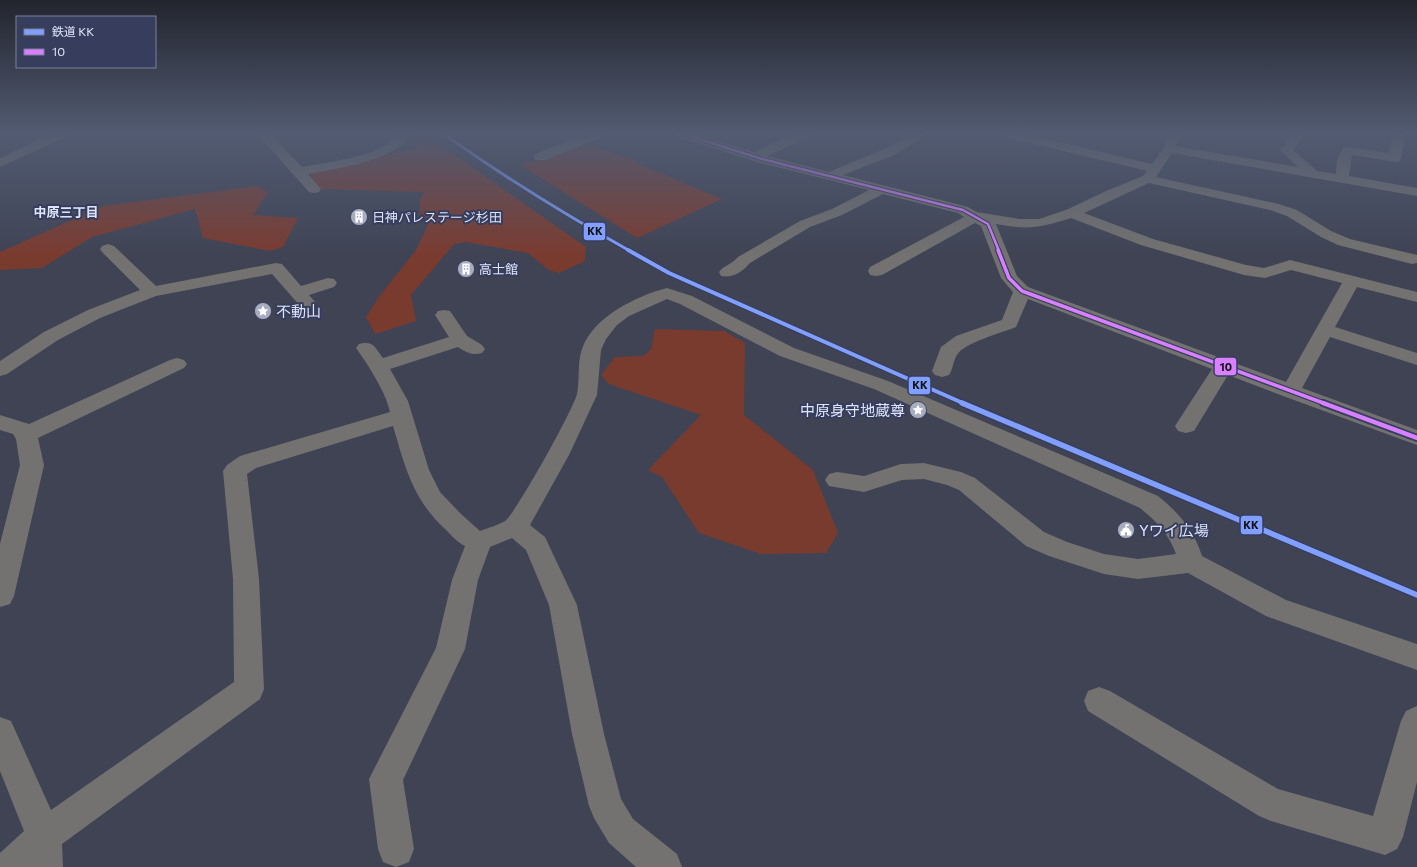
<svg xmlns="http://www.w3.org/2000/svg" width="1417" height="867" font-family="Commissioner,'Noto Sans JP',sans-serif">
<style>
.green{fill:#7a3b2f}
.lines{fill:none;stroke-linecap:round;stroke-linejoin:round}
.minor{fill:#737270;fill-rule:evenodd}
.bus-1-far2-casing{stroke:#363d5d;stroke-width:4.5}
.bus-1-far1-casing{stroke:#363d5d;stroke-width:6}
.bus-1-casing{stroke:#363d5d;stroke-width:8}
.bus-1-far2{stroke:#d880ff;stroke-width:2.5}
.bus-1-far1{stroke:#d880ff;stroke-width:3.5}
.bus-1{stroke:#d880ff;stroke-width:4.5}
.rail-1-far2-casing{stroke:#363d5d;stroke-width:5}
.rail-1-far1-casing{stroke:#363d5d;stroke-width:6}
.rail-1-casing{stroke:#363d5d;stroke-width:8}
.rail-1-far2{stroke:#809fff;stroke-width:3}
.rail-1-far1{stroke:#809fff;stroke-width:4}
.rail-1{stroke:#809fff;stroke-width:5.5}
.labels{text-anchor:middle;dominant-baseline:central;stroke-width:4;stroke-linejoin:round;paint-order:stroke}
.far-neighbourhood-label{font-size:13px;font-weight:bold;fill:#dfe5f9;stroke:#363d5d}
.far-poi-label{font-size:13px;fill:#dfe5f9;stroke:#363d5d;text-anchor:start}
.poi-label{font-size:15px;fill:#dfe5f9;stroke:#363d5d;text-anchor:start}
.line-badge{stroke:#363d5d;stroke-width:1.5}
.pale-badge-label{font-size:11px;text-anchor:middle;font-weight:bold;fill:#111}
</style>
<rect width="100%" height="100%" fill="#3f4354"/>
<path class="green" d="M436,142L586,247L585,261L559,273L549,270L528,253L465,242L454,244L411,295L416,321L375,334L366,317L378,298L416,250L430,220L420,215V200L424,192L321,189L309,177L314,176L310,172L413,149L424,143Z
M587,144L636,160L634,162L722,199L637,238L520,165Z
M257,186L268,192L253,215L298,218L283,247L270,251L203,238L195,209L92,237L42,268L0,270V252L103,206Z
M655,329L724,331L745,343L744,415L813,470L838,533L826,553L761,554L699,533L662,477L648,470L701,415L609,384L601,375L615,357L644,356L651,349Z"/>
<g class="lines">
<path class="minor" d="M51,134H68L66,137L0,167V158Z
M257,134H270L302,167C331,161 379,158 399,134H412C391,163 341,167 308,174L321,189L319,192L314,193L309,192Z
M587,134H605L603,137L545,160H535L534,157L535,154Z
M676,134H696L754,152L794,134H811L809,137L767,156L829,172L884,149L913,134H929L894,155L843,175L968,207L977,212L1019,219H1039L1066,210L1106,191L1143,176L1147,171L1005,137L1003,134H1026L1152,164L1163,149L1169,134H1181L1176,146L1298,167L1280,150L1293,134H1306L1293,150L1317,171L1336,174L1337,159L1343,148L1348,147L1389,153L1393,134H1405L1401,158L1400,161L1395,162L1352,155L1349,176L1417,188V196L1172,153L1156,177L1279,204L1297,210L1331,231L1350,239L1417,255V263L1412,264L1338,245L1321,237L1287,216L1270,210L1149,183L1084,213L1153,239L1246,265L1264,268L1290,260L1417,292V302L1357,287L1335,327L1417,353V365L1330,337L1302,388L1417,430V445L1283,396L1228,375L1194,431L1186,433L1178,431L1175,426L1212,369L1028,299L1016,327C1004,332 963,343 957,355C953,361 953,369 949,375L942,377L935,375L932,371L941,347L956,336L1002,320L1013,292L1001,278L981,226L975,223L882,275L876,276L870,275L868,271L870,267L964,217L958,213L883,194L842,215L810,227L750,263C742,272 733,278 721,276L719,272C723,266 732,264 738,257L800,221L832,209L869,190L757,162L678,137ZM1071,218L1141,245L1244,275L1265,278L1291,270L1342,283L1286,382L1028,287L1017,276L996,224C1029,230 1039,228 1071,218Z
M108,244L114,246L156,286L276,263L282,264L301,286L328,278L334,279L337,283L334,287L309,295L316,303L313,307L307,308L301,307L272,274L156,296L100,318L58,340L7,374L0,376V361L44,332L88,310L140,290L102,252L100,249L102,246Z
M667,288L692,296L794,348L888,381L1158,496C1178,512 1194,530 1202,556L1286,600L1417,644V670L1266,616L1188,573L1138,579L1104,574L1049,556L1026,546L959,490L947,485L924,479L902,480L864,492L829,486L825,480L829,474L837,472L864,476L901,464L924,463L961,472L975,478L1044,532L1067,542L1104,554L1138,559L1176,554C1169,534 1156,521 1140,508L874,389L780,356L680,304L667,299L629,316L617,325L606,339L601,350L597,395L569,455L530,525L545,537L577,605L604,734L621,799L633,819L677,854L682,867H636L609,843L594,818L589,806L572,734L549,605L526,550L512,538L490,547L478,580L465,649L403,780L414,849L409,862L396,867L383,862L378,849L369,779L436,648L452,580L465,546C458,543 452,536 446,530C413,500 405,467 393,426L256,468L247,474L259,579L264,689L260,699L62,844L63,867H0V853L24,831L0,771V717L11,721L51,810L234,682L233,579L223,471L227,465L240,456L390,412C386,392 368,365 356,348L359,344C374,340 375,348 383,358L449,337L435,315L438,311L444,310L450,311L467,336L482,345L485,349L482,353C472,356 466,352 458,347L390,369L408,401L429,470L440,492L460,513L480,531C488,528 498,525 505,521C516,513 573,410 577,394C580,380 577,363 582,349C593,317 636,296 667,288Z
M177,358L184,360L187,364L184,368L38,438L44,465L14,596L10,604L0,607V544L20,465L16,439L13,434L0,430V415L29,424L170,360Z
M1099,687L1110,691L1278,789L1373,816L1401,721L1406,711L1417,706V782L1403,837L1397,849L1385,855L1271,821L1259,816L1088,711L1084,701L1088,691Z"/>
<g class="bus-1-far2-casing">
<path id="bus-1-far2" d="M683,134L762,159L963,210L988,224L999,251"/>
</g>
<g class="bus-1-far1-casing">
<path id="bus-1-far1" d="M998,250L1009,278L1022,291L1326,404"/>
</g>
<g class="bus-1-casing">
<path id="bus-1" d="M1323,403L1417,438"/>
</g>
<use href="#bus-1-far2" class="bus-1-far2"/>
<use href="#bus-1-far1" class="bus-1-far1"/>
<use href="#bus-1" class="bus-1"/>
<g class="rail-1-far2-casing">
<path id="rail-1-far2" d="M444,134C504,177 566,215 630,251"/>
</g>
<g class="rail-1-far1-casing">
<path id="rail-1-far1" d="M628,250L669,273L965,404"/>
</g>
<g class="rail-1-casing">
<path id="rail-1" d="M962,403L1417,595"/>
</g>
<use href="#rail-1-far2" class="rail-1-far2"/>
<use href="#rail-1-far1" class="rail-1-far1"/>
<use href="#rail-1" class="rail-1"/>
</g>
<linearGradient id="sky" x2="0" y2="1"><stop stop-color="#23252e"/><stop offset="0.52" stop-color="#525b72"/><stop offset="1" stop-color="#525b72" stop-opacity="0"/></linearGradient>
<rect width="1417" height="256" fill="url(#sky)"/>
<defs>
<g id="building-disc" transform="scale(0.9)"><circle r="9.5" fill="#a7acbf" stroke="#363d5d"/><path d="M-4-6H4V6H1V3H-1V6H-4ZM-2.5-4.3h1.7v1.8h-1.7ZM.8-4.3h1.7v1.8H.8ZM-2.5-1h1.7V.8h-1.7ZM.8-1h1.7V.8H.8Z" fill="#fff"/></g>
<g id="sight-disc" transform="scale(0.9)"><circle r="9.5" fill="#a7acbf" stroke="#363d5d"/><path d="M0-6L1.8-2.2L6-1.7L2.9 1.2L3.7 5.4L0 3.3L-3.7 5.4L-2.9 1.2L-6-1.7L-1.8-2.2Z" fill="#fff"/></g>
<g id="civic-disc" transform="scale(0.9)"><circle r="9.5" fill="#a7acbf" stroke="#363d5d"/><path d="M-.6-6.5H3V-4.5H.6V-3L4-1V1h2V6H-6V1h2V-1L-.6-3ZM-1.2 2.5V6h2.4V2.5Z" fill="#fff"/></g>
</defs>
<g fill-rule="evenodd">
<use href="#building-disc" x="359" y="217"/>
<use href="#building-disc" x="466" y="269"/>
<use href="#sight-disc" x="263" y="311"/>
<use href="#sight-disc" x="918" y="410"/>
<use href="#civic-disc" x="1126" y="530"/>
</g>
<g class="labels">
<g class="far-neighbourhood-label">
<text x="66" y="212">中原三丁目</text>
</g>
<g class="far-poi-label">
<text x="372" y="217">日神パレステージ杉田</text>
<text x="479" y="269">高士館</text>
</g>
<g class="poi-label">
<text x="276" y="311">不動山</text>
<text x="905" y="410" text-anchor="end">中原身守地蔵尊</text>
<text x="1139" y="530">Yワイ広場</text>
</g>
</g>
<g class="line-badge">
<rect x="583" y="222" width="23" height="19" rx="4" fill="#809fff"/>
<rect x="1214" y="357" width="23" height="19" rx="4" fill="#d880ff"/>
<rect x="908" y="376" width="23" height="19" rx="4" fill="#809fff"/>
<rect x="1240" y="515" width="23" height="20" rx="4" fill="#809fff"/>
</g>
<g class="pale-badge-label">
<text x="595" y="235">KK</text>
<text x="1226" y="371">10</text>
<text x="920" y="389">KK</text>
<text x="1251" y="529">KK</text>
</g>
<rect x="16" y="16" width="140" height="52" fill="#363d5d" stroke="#7a809b"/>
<rect x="24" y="29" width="20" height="6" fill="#809fff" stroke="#7a809b"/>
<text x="52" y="36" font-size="12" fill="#dfe5f9">鉄道 KK</text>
<rect x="24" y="49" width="20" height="6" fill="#d880ff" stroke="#7a809b"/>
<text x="52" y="56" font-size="12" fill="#dfe5f9">10</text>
</svg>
